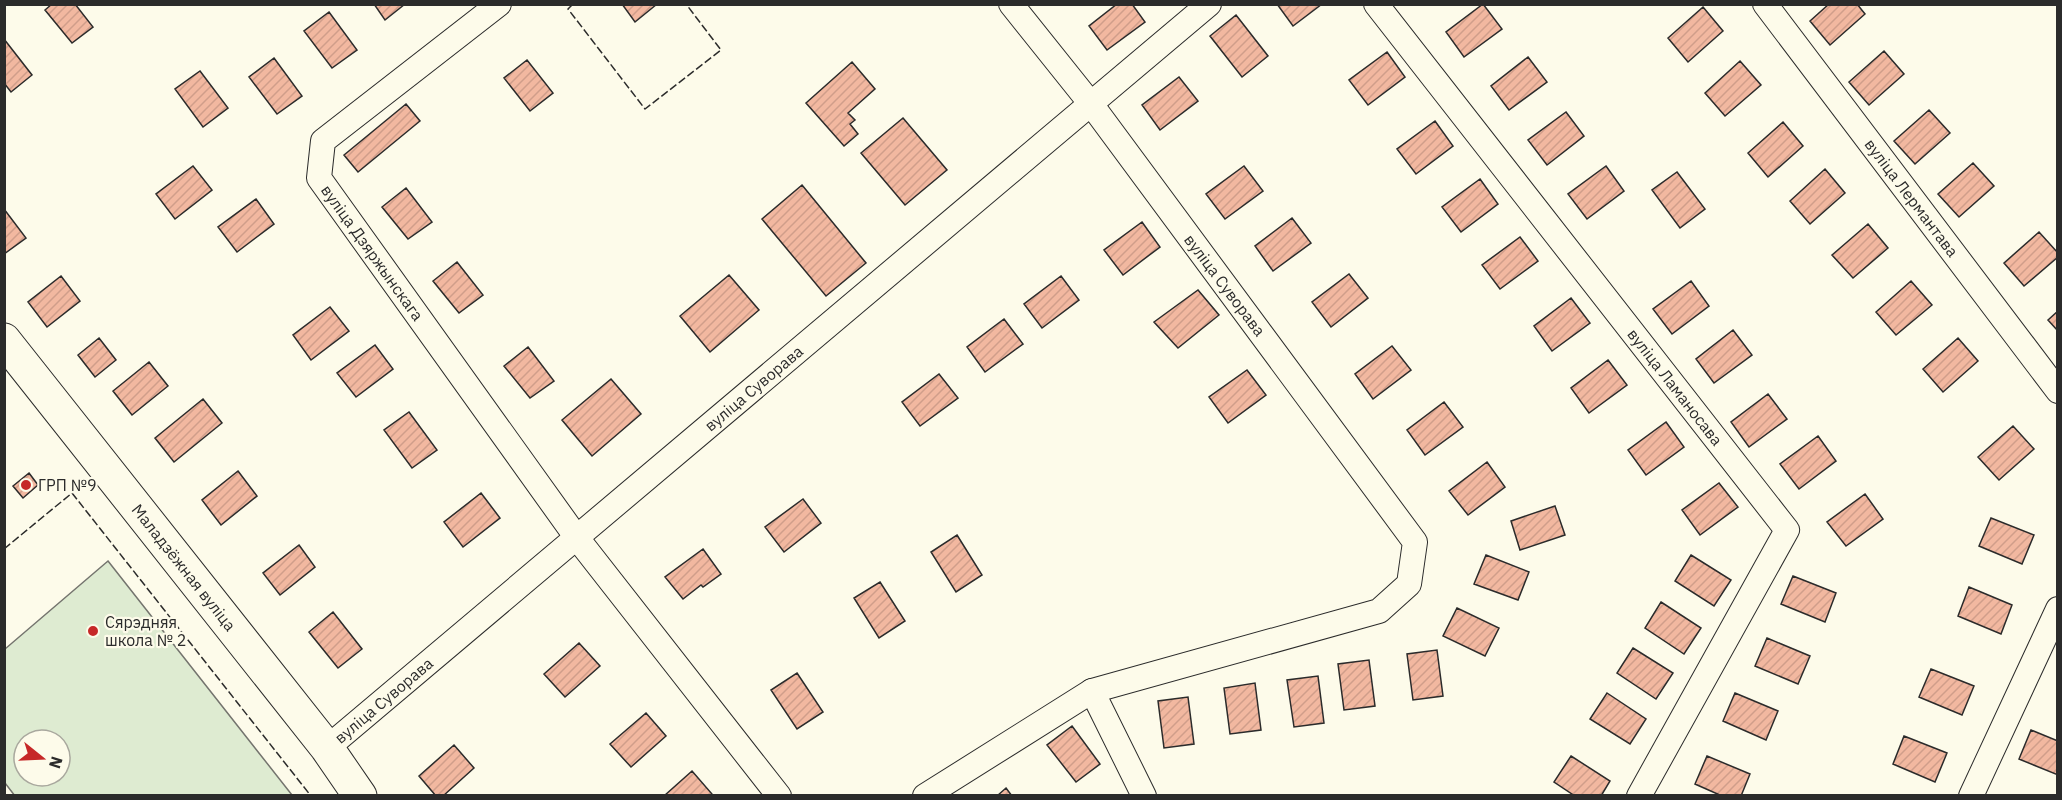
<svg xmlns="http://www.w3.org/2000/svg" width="2062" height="800" font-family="'IBM Plex Sans',sans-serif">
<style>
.pitch{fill:#deebd1;stroke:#74746e;stroke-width:1.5;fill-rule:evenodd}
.building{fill:url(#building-hatch);stroke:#2b2b2b;stroke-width:1.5}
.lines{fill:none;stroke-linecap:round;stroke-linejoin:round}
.street-casing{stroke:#2b2b2b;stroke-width:26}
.secondary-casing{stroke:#2b2b2b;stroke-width:35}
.street{stroke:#fdfbea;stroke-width:24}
.secondary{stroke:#fdfbea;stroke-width:33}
.fence{stroke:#2b2b2b;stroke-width:1.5;stroke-dasharray:8 3;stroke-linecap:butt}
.poi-dot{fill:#c62828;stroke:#fdfbea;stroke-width:2}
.labels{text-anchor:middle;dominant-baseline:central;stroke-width:4.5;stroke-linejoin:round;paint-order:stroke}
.street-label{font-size:16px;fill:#2b2b2b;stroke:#fdfbea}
.poi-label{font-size:16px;fill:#2b2b2b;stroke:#fdfbea;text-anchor:start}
</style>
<defs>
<pattern id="building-hatch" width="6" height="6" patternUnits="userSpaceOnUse" patternTransform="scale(1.5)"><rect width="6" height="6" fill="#f2b8a0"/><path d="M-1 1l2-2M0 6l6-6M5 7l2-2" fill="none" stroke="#d09e8a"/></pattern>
</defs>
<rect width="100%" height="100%" fill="#fdfbea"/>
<path class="pitch" d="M108,561L292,795L15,796L5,783V649ZM24,740H60V776H24Z"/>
<path class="building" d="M52,4H75L93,27L72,43L45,10Z
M374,4H405L385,20Z
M622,4H657L635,22Z
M1117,4H1132L1145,22L1107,50L1089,26Z
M1277,4H1322L1293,26Z
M1483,4L1502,29L1464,57L1446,32Z
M1829,4H1857L1865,14L1830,45L1810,21Z
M1703,7L1723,31L1688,62L1668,38Z
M329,12L357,50L332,68L304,31Z
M1236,15L1268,56L1242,77L1210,36Z
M4,39L32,75L11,92L4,83Z
M1884,51L1904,74L1869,105L1849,82Z
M1387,52L1405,77L1368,105L1349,80Z
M1528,57L1547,82L1509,110L1491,86Z
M274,58L302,96L277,114L249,77Z
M527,60L553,93L530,111L504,78Z
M1740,61L1761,85L1725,116L1705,93Z
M852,62L875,89L848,113L855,120L850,124L858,134L844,146L806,103Z
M200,71L228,108L203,127L175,89Z
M1179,77L1198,101L1160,130L1142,105Z
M406,104L420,121L358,172L344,155Z
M1929,110L1950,133L1915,164L1894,141Z
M1566,112L1584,136L1547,165L1528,140Z
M903,118L947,170L905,205L861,153Z
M1435,121L1453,146L1416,174L1397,149Z
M1783,122L1803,146L1768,177L1748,153Z
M1973,163L1994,186L1959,217L1938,194Z
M193,166L212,190L175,219L156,194Z
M1244,166L1263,191L1225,219L1206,194Z
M1606,166L1624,191L1587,219L1568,194Z
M1825,169L1845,193L1810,224L1790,201Z
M1677,172L1705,209L1680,228L1652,190Z
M1480,179L1498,204L1461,232L1442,207Z
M802,185L866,263L826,296L762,219Z
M406,188L432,222L408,239L382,207Z
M256,199L274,224L237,252L218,227Z
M4,209L26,238L4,254Z
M1292,218L1311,243L1273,271L1255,246Z
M1142,222L1160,247L1123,275L1104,250Z
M1868,224L1888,248L1853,278L1832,255Z
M2039,232L2058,253V257L2024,286L2004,263Z
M1520,237L1538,261L1500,289L1482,265Z
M457,262L483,295L459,313L433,281Z
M1349,274L1368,298L1331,327L1312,302Z
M729,275L759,310L710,352L680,316Z
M61,276L80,301L47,327L28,302Z
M1061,276L1079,300L1042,328L1024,304Z
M1691,281L1709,306L1672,334L1653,309Z
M1911,281L1932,305L1896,335L1876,312Z
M1198,290L1219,315L1178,348L1154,322Z
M1571,298L1590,323L1552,351L1534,326Z
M330,307L349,331L311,360L293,335Z
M2058,311V331L2048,320Z
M1004,319L1023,344L985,372L967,347Z
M1733,330L1752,355L1714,383L1696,359Z
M99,338L116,360L95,377L78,355Z
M1958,338L1978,361L1943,392L1923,369Z
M375,345L393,369L356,397L337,373Z
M1392,346L1411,370L1373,399L1355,374Z
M528,347L554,381L530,398L504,366Z
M1608,360L1627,385L1589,413L1571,388Z
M149,362L168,386L132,415L113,391Z
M1247,370L1266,395L1228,423L1209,397Z
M939,374L958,398L920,426L902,402Z
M611,379L641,414L592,456L562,420Z
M1768,394L1787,419L1749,447L1731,422Z
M203,399L222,423L174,462L155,438Z
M1444,402L1463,427L1425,455L1407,430Z
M409,412L437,450L412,468L384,430Z
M1666,422L1684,447L1646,475L1628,450Z
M2013,426L2034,449L1999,480L1978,457Z
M1818,436L1836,461L1799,489L1780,464Z
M1487,462L1505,487L1468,515L1449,491Z
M238,471L257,496L221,525L202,500Z
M29,473L38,485L23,498L13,486Z
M1719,483L1738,507L1700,535L1682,510Z
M481,493L500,518L463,547L444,522Z
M1865,494L1883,519L1846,546L1827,522Z
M803,499L821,523L784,552L765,527Z
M1555,506L1565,535L1520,550L1511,521Z
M1991,518L2034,535L2022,564L1979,546Z
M957,535L982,575L956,592L931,552Z
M299,545L315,567L280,595L263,573Z
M703,549L721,574L703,587L701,585L683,599L665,577Z
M1486,555L1529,572L1518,600L1474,584Z
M1691,555L1731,580L1714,606L1675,581Z
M1793,576L1836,593L1825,622L1781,604Z
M880,582L905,621L879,638L854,598Z
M1969,587L2012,605L2001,634L1958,616Z
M1661,602L1701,628L1684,654L1645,628Z
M1457,608L1499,628L1485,656L1443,636Z
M333,612L362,649L338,668L309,632Z
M1767,638L1810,656L1798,684L1755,666Z
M579,643L600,666L565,697L544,674Z
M1633,648L1673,673L1656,699L1617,673Z
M1437,650L1443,696L1413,700L1407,654Z
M1369,660L1375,706L1344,710L1338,664Z
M1931,669L1974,686L1962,715L1919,697Z
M797,673L823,712L797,729L771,690Z
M1318,676L1324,723L1294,727L1287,680Z
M1255,683L1261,730L1230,734L1224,688Z
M1607,693L1646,719L1630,744L1590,719Z
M1735,693L1778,711L1766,740L1723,721Z
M1188,697L1194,744L1164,748L1158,701Z
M646,713L666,736L631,767L610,744Z
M1072,726L1100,764L1076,782L1047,745Z
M2031,730L2058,741V775L2019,759Z
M1904,736L1947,753L1935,782L1893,764Z
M454,745L474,768L443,796H436L419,776Z
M1571,756L1610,781L1601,796H1575L1554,782Z
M1707,756L1750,774L1741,796H1722L1695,784Z
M692,771L712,794L711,796H664Z
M1006,788L1012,796H997Z"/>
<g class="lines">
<g class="street-casing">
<g id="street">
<path id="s1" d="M499,4L323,141L319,178L577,538L779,796"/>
<path id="s2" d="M1376,4L1787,530L1639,796"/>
<path id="s3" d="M1765,4L2058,391"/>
<path d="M1092,691L1144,796"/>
<path id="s4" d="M327,748L1209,4"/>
<path d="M925,796L1092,691L1379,611L1409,584L1415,542L1091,104L1011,4"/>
<path d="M1971,796L2058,609"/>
</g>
</g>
<g class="secondary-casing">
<g id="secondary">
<path id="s5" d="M4,340L327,748L360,796"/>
</g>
</g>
<use href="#street" class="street"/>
<use href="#secondary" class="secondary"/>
<path class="fence" d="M573,4L568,9L645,109L721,50L686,4
M4,549L72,493L311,796"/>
</g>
<g class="poi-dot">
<circle cx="26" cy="485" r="6"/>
<circle cx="93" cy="631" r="6"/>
</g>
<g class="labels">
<g class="street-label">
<text stroke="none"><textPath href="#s3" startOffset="243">вуліца Лермантава</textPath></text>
<text stroke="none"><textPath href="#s1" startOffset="352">вуліца Дзяржынскага</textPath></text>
<text transform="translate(1225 285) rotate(53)">вуліца Суворава</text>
<text stroke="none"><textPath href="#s2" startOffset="486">вуліца Ламаносава</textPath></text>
<text stroke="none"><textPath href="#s4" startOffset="558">вуліца Суворава</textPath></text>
<text stroke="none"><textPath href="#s5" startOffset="290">Маладзёжная вуліца</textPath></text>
<text stroke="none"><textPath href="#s4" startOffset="74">вуліца Суворава</textPath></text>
</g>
<g class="poi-label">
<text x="38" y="485">ГРП №9</text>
<text x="105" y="622">Сярэдняя<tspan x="105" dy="18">школа № 2</tspan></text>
</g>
</g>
<rect width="2062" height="800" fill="none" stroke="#2b2b2b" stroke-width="12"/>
<g transform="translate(42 758) rotate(108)"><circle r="28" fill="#fdfbea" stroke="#a9a89e" stroke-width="1.5"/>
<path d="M0-4.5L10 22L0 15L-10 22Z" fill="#c62828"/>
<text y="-9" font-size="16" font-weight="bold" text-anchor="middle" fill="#2b2b2b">N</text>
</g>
</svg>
